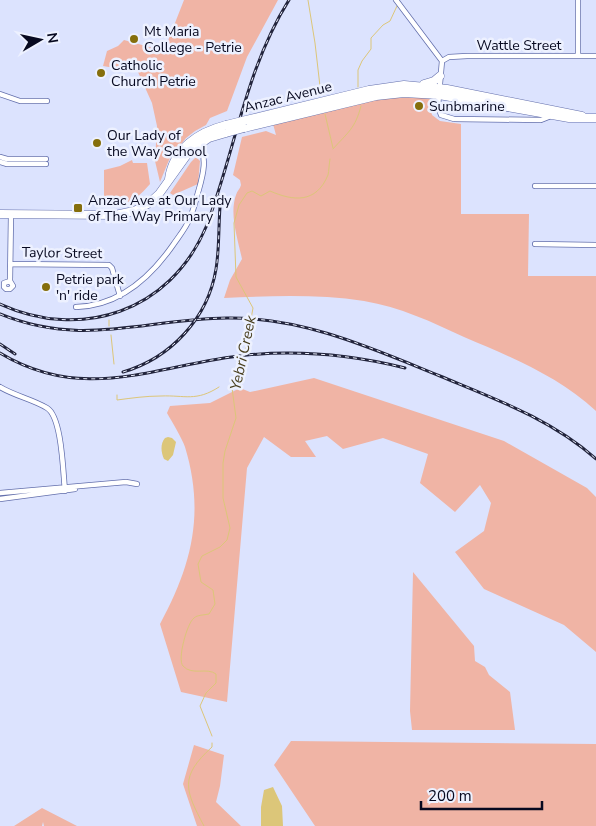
<svg xmlns="http://www.w3.org/2000/svg" width="596" height="826" font-family="'Nunito Sans',sans-serif">
<style>
.green{fill:#f0b4a5}
.water{fill:#dcc679}
.lines{fill:none;stroke-linecap:round;stroke-linejoin:round}
.stream{stroke:#dcc679;stroke-width:1}
.minor-casing{stroke:#636fac;stroke-width:6}
.trunk-casing{stroke:#636fac;stroke-width:9}
.minor{stroke:#fff;stroke-width:4.5}
.trunk{stroke:#fff;stroke-width:8}
.rail-casing{stroke:#22243c;stroke-width:3}
.rail{stroke:#edf1ff;stroke-width:1;stroke-dasharray:4;stroke-linecap:butt}
.trunk-bridge-casing{stroke:#636fac;stroke-width:9;stroke-linecap:butt}
.trunk-bridge{stroke:#fff;stroke-width:8}
.poi-dot{fill:#856e0c;stroke:#edf1ff;stroke-width:2}
.labels{text-anchor:middle;dominant-baseline:central;stroke-width:5;stroke-linejoin:round;paint-order:stroke}
.poi-label{font-size:14px;fill:#070920;stroke:#edf1ff;text-anchor:start}
.street-label{font-size:14px;fill:#070920;stroke:#edf1ff}
.water-label{font-size:15px;font-style:italic;fill:#493f1e;stroke:#edf1ff}
</style>
<rect width="100%" height="100%" fill="#dce3fe"/>
<path class="green" d="M184,0H278L247,57L227,111L210,118L206,125L195,131L186,138L169,160L160,182L155,161L157,126L152,103L138,72L103,66L107,51L118,46L124,40L164,51Z
M412,96L430,98L432,115L440,121L461,124V214H529L528,276H596V411C558,376 511,357 464,337C432,322 400,307 364,301C318,294 271,296 224,298L230,280L242,259C238,240 229,214 236,195C237,191 240,189 241,185L240,180L233,175L242,137L266,131L276,135L273,124L386,97Z
M196,157L200,161L198,184L173,195L170,193L191,162Z
M132,160L133,163H147L150,184C132,204 130,204 104,202V170L120,166Z
M314,378L504,441L587,488L596,497V652L564,625L484,589L455,552L484,531L491,503L480,485L455,512L420,483L428,454L383,438L343,449L327,436L305,441L316,457H291L264,437L247,468L227,702L181,692L160,624C192,565 205,513 185,447C182,438 172,422 167,413L170,406L210,403L240,388L250,392Z
M413,572L474,646L475,661L485,667L489,675L510,692L515,730H412L410,711Z
M291,741L596,744V826H315L274,765Z
M194,745L224,755L220,786L216,802L241,826H197L183,784Z
M42,808L77,826H44L43,822L42,826H14Z"/>
<path class="water" d="M168,437L172,438L176,442L173,455L168,461L164,459C161,452 160,444 165,438Z
M273,787L282,806L283,826H261V807L264,790Z"/>
<g class="lines">
<path class="stream" d="M308,0L315,43L321,95
M358,87V70L362,61L371,49V38L383,25L390,21L397,6
M325,114L333,148
M333,149C348,132 355,129 361,106
M109,320V326
M111,335L114,364
M117,395V400C132,398 146,396 161,396C185,395 196,402 219,387
M212,736L200,706L206,693L216,683V674C207,667 192,676 183,666C177,660 187,623 194,618C197,615 204,615 209,614L215,604L213,590L201,582L198,564L202,556L220,547L227,540L230,528L223,498V463L225,451L236,418L232,388L245,352L253,308L236,277L234,223L239,205L247,193L252,191L261,196L270,191C293,201 316,204 328,175C329,171 329,164 330,159
M204,826C185,790 179,777 212,747V743"/>
<g class="minor-casing">
<path id="minor" d="M396,0L442,61
M578,56V0
M442,61L438,106L441,115L454,119L541,120L551,116
M442,61L449,57L467,56H596
M0,94L20,101H47
M0,157L7,159H46
M0,162L7,164H46
M535,186H596
M535,244L596,245
M11,264L109,265L112,268L120,296
M10,281L4,283V287L6,289H10L13,286L10,281L11,214
M76,307C119,306 150,278 173,245C179,236 186,228 190,218C194,209 196,199 199,189C203,175 208,156 198,145
M0,387C15,396 32,399 47,408C62,417 63,472 65,491
M0,493L126,482L137,484
M0,499L75,489"/>
</g>
<g class="trunk-casing">
<path id="trunk" d="M424,84L434,81L440,76
M246,120L369,90L404,85L447,89L582,116
M244,128L376,96L404,93L439,95L569,118H596
M169,179C173,149 198,132 226,125
M0,214L115,215L134,211L148,204L159,194L187,155L194,148L209,138L226,133"/>
</g>
<use href="#minor" class="minor"/>
<use href="#trunk" class="trunk"/>
<g class="rail-casing">
<path id="rail" d="M0,304C81,341 170,312 206,227C235,152 245,70 289,0
M0,314C83,348 144,319 227,318C303,317 371,348 440,376C495,399 551,419 596,459
M0,344L15,354
M0,353C87,405 157,364 247,355C300,350 353,355 405,368
M123,372C171,358 208,318 216,269C220,245 218,220 221,196"/>
</g>
<use href="#rail" class="rail"/>
<g class="trunk-bridge-casing">
<path id="trunk-bridge" d="M226,125L246,120
M226,133L244,128"/>
</g>
<use href="#trunk-bridge" class="trunk-bridge"/>
</g>
<g class="poi-dot">
<circle cx="134" cy="39" r="5"/>
<circle cx="101" cy="73" r="5"/>
<circle cx="419" cy="106" r="5"/>
<circle cx="97" cy="143" r="5"/>
<rect x="73" y="203" width="10" height="10" rx="2.5"/>
<circle cx="46" cy="287" r="5"/>
</g>
<g class="labels">
<g class="poi-label">
<text x="144" y="31">Mt Maria<tspan x="144" dy="16">College - Petrie</tspan></text>
<text x="111" y="65">Catholic<tspan x="111" dy="16">Church Petrie</tspan></text>
<text x="429" y="106">Sunbmarine</text>
<text x="107" y="135">Our Lady of<tspan x="107" dy="16">the Way School</tspan></text>
<text x="88" y="200">Anzac Ave at Our Lady<tspan x="88" dy="16">of The Way Primary</tspan></text>
<text x="56" y="279">Petrie park<tspan x="56" dy="16">'n' ride</tspan></text>
</g>
<g class="street-label">
<text x="519" y="45">Wattle Street</text>
<text transform="translate(288 97) rotate(-14)">Anzac Avenue</text>
<text transform="translate(62 253) rotate(1)">Taylor Street</text>
</g>
<g class="water-label">
<text transform="translate(243 353) rotate(-78)">Yebri Creek</text>
</g>
</g>
<g transform="translate(40 40) rotate(81)" stroke="#edf1ff" stroke-width="4" paint-order="stroke">
<path d="M0-4L9 19L0 12L-9 19Z" fill="#070920"/>
<text y="-8" font-size="14" font-weight="bold" text-anchor="middle" fill="#070920">N</text>
</g>
<path d="M421 801v8h121v-8" fill="none" stroke="#070920" stroke-width="2.5"/>
<text x="428" y="801" font-size="15" fill="#070920" stroke="#edf1ff" stroke-width="4" paint-order="stroke">200 m</text>
</svg>
